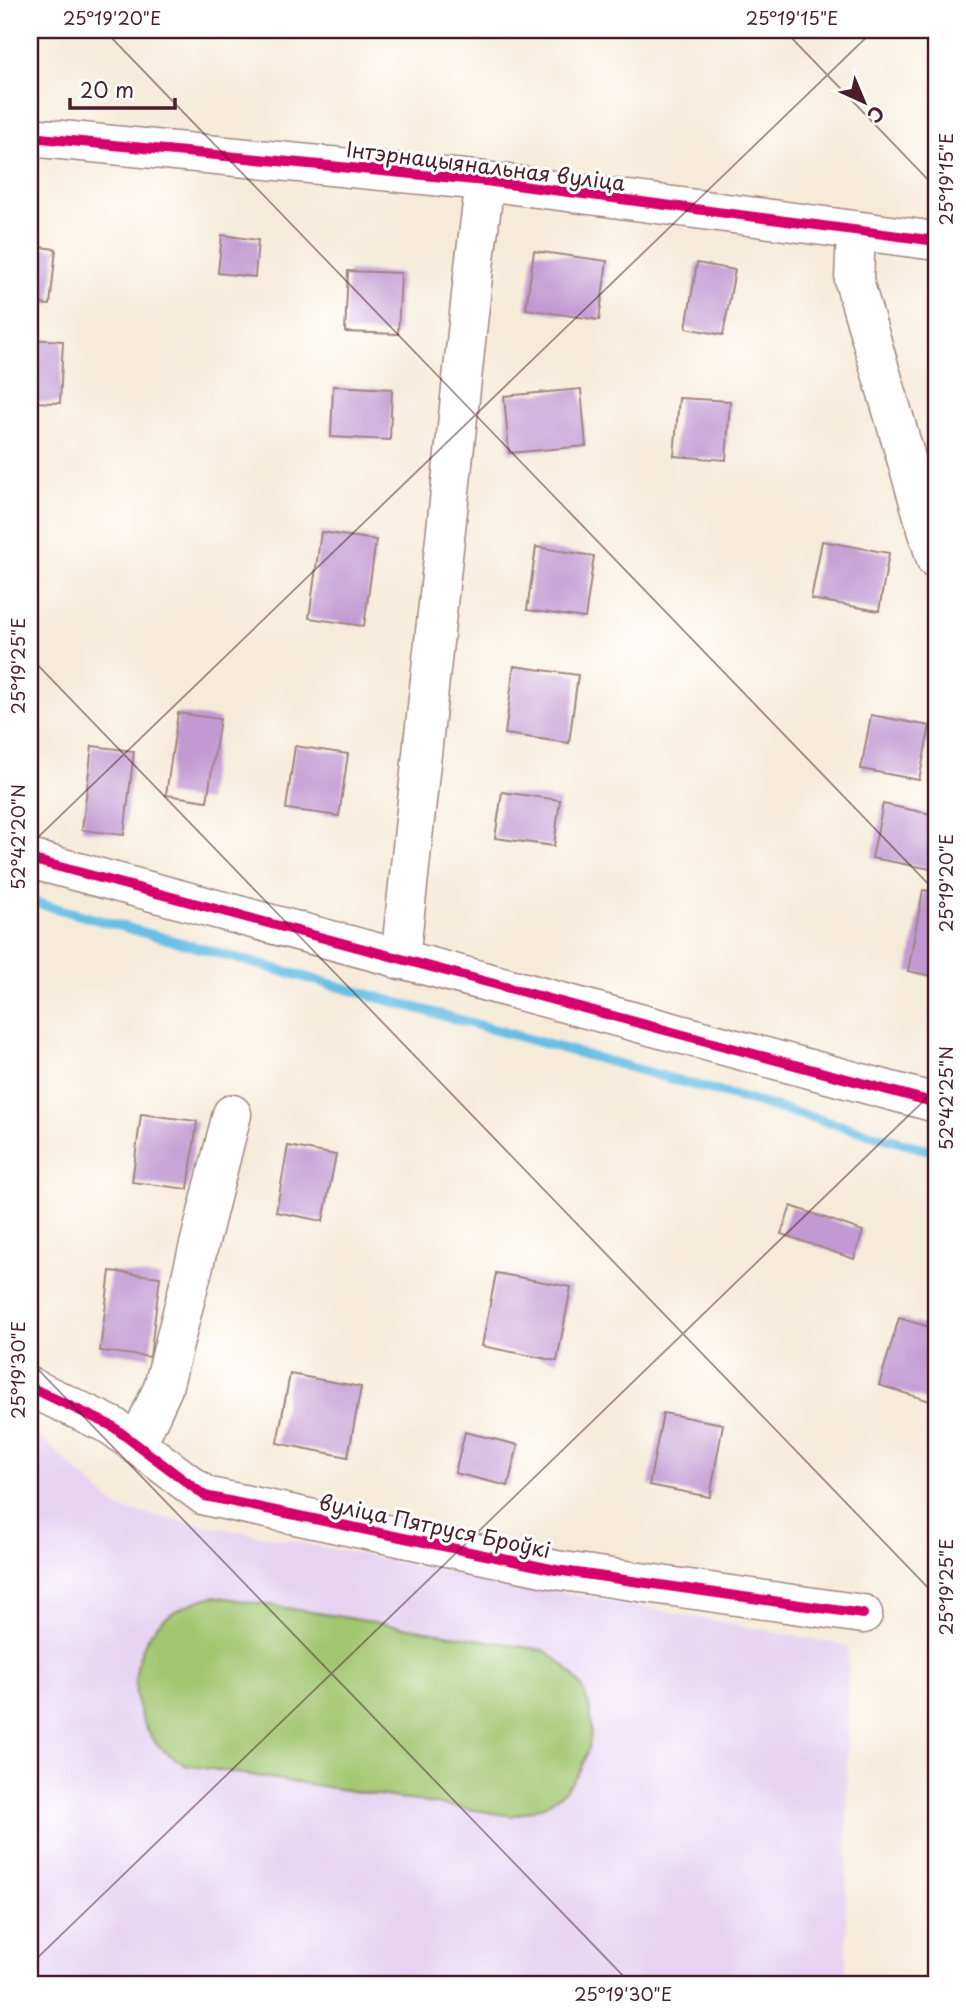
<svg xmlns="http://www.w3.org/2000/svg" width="966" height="2014" font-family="'Playpen Sans',sans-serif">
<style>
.built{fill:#e5d3f1}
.park{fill:#a1c670;stroke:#76724e;stroke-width:2}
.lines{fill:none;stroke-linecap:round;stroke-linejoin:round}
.stream{stroke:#68bee4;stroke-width:10}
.building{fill:#c299d2}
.minor-casing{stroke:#a08582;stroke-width:41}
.minor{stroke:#fff;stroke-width:38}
.cycleway-casing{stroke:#fff;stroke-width:15}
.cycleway{stroke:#d6006c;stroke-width:10}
.ticks{fill:none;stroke:#4a1f2b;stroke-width:2;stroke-opacity:0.45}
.labels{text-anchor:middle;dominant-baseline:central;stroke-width:6;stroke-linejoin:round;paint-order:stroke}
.street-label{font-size:21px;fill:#4a1f2b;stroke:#fff}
.neatline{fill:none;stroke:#4a1f2b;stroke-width:2.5}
.ticks-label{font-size:18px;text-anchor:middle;fill:#4a1f2b}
</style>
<rect width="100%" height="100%" fill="#fff"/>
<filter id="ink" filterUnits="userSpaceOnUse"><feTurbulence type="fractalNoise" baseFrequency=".0143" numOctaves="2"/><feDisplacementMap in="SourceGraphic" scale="14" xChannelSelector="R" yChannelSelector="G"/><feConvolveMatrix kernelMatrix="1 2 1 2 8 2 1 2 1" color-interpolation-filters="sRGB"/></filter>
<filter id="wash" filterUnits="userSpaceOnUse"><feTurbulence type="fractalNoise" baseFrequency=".00686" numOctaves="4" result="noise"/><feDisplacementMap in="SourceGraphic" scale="28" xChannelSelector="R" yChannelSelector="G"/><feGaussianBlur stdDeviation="1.57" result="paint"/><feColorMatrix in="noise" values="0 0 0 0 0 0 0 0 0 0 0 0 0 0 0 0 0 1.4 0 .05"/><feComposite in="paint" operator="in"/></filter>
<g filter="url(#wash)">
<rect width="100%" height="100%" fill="#f6ebd9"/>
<path class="built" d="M30,1428L119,1509L848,1646L846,1984H33L46,1908L30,1905Z"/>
<path class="park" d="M214,1596L544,1650C559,1661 573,1671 582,1688C603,1728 586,1780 549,1803C539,1810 524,1812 512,1816L185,1765C178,1760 169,1756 163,1750C126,1716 126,1650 165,1618C181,1606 196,1601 214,1596Z"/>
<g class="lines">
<path class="stream" d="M30,901L936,1152"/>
</g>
<g id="blocks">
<path class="building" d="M222,235L258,240L255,277L218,273Z
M30,246L56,249L50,305L30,303Z
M534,251L607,261L599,320L526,309Z
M697,263L735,270L723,335L686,328Z
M348,271L401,273L398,334L345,332Z
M30,339L63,341L60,403L30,402Z
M333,386L392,389L390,440L331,437Z
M581,389L586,446L509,453L504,396Z
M679,398L730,401L726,460L674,456Z
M30,465H35L32,548L30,547Z
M321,532L376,540L364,626L309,618Z
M822,541L889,553L879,611L811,599Z
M536,547L594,556L585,618L527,610Z
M514,666L578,675L569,743L505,734Z
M178,713L220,719L207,801L166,795Z
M871,715L930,726L919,780L861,769Z
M92,746L134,751L124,835L82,830Z
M295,746L348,754L339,816L286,809Z
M502,792L560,800L554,846L495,838Z
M883,804L936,815V841L931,869L872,858Z
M923,890L936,892V977L908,971Z
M141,1114L197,1121L188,1189L132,1182Z
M288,1146L336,1155L323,1221L276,1212Z
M791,1206L863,1231L854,1259L781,1234Z
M110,1271L160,1277L150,1357L100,1351Z
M496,1273L571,1287L557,1361L482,1346Z
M899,1318L936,1329V1403L879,1385Z
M290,1374L361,1387L348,1457L277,1443Z
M663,1413L723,1424L710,1497L649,1485Z
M465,1432L518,1445L508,1486L455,1473Z"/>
</g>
</g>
<g filter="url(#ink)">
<use href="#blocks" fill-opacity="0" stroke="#a08582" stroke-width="2"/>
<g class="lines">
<g class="minor-casing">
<path id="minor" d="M30,137L485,181L936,241
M856,232L854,281L936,560
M30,859L936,1103
M400,960L474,267L485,181
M30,1387L112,1426L205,1496L556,1570L863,1614
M137,1444L163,1388L232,1114"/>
</g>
<use href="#minor" class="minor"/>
<g class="cycleway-casing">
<path id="cycleway" d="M30,137L485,181L936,241
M30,859L936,1103
M30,1387L112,1426L205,1496L556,1570L863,1614"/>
</g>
<use href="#cycleway" class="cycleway"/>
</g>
</g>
<path class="ticks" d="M104,30L936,892M784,30L936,188M30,657L936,1596M30,845L874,30M30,1361L631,1984M30,1965L936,1089"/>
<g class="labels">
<g class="street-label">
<text transform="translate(486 165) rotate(7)">Інтэрнацыянальная вуліца</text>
<text transform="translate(435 1525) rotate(12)">вуліца Пятруся Броўкі</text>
</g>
</g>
<rect width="966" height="2014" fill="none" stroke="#fff" stroke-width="77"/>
<g transform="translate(864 102) rotate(136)" stroke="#ffffff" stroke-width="5" paint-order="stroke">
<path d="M0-5L12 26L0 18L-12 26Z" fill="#4a1f2b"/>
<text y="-10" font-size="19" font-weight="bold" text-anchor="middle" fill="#4a1f2b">С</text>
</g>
<path d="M70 98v10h105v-10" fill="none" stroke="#4a1f2b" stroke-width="3.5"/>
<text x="80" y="98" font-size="21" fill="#4a1f2b" stroke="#ffffff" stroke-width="5" paint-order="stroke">20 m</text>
<rect x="38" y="38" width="890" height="1938" class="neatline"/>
<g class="ticks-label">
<text x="112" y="25">25°19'20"E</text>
<text x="792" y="25">25°19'15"E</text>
<text transform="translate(947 179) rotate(-90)" y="6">25°19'15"E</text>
<text transform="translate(19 666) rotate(-90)" y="6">25°19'25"E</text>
<text transform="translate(19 837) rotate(-90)" y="6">52°42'20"N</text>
<text transform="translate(947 883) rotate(-90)" y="6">25°19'20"E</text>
<text transform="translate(947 1098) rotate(-90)" y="6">52°42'25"N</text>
<text transform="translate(19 1370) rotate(-90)" y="6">25°19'30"E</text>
<text transform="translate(947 1587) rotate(-90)" y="6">25°19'25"E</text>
<text x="623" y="2001">25°19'30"E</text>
</g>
</svg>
